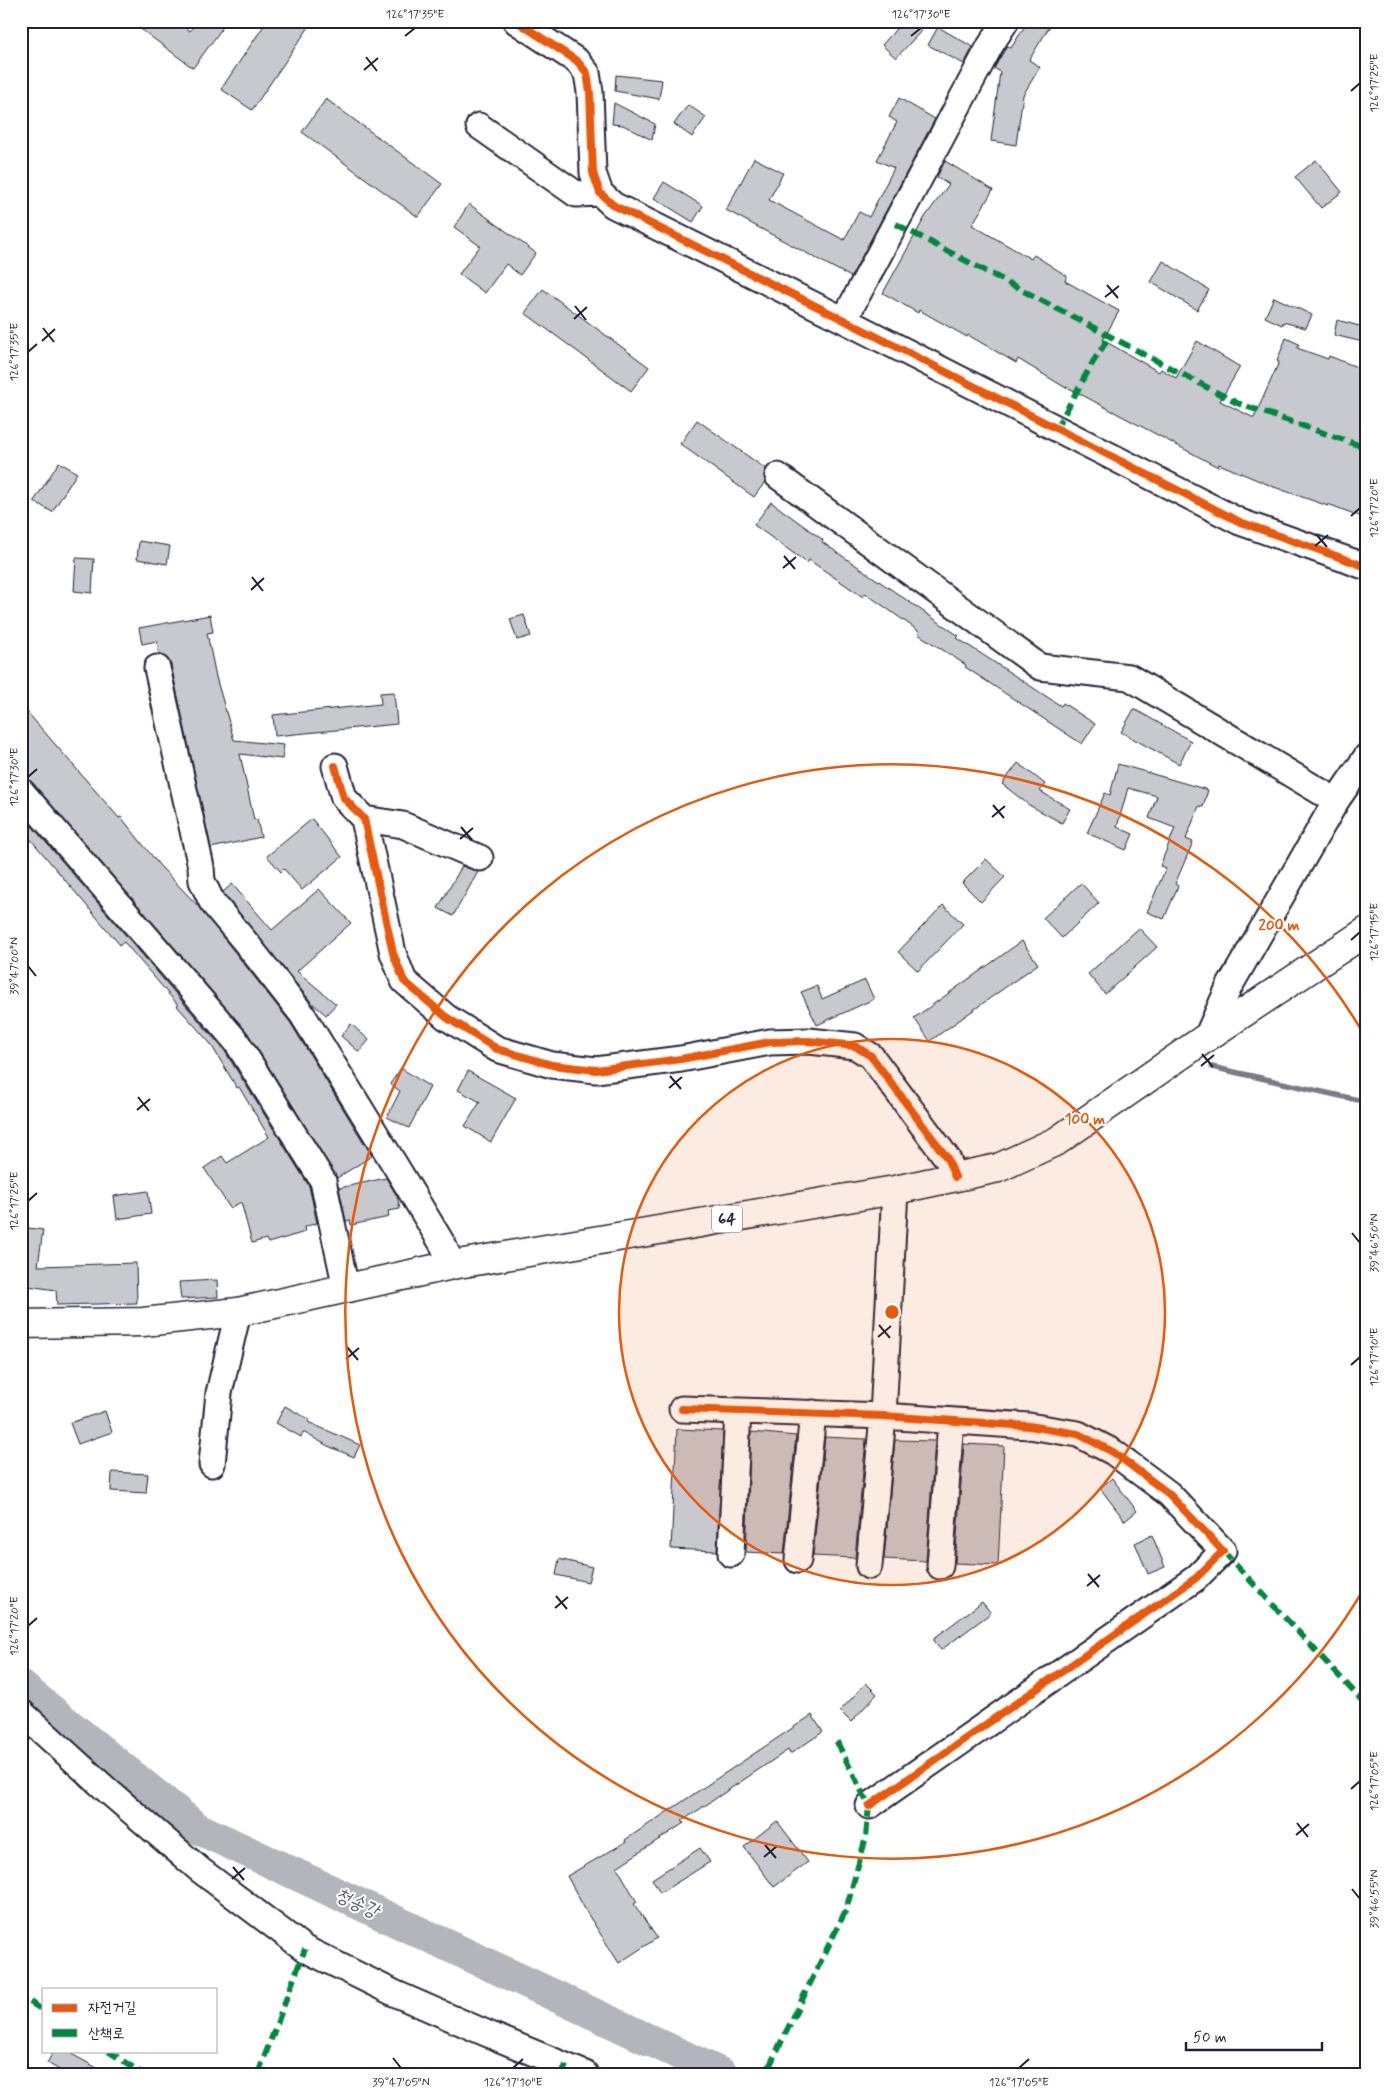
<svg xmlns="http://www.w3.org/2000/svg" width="1388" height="2095" font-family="Mynerve,'Poor Story',sans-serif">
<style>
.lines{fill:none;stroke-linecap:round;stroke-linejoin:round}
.stream{stroke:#7a7a88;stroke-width:5.5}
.river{stroke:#b4b4bc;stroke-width:32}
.building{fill:#c8c8cf;stroke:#22223b}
.minor-casing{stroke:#22223b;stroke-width:29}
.major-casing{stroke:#22223b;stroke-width:31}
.minor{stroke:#fff;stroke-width:25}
.major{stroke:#fff;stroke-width:28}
.quiet{stroke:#00873e;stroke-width:6;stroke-dasharray:12 6;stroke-linecap:butt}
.cycleway-casing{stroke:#fff;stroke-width:11}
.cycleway{stroke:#e8590c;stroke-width:8}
.ticks{fill:none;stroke:#22223b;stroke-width:2}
.ring{fill:none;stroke:#e8590c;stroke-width:2.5}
.labels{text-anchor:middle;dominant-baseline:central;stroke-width:4;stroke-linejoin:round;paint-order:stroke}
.shield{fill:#fff;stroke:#646476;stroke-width:1}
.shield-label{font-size:16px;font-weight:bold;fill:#22223b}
.water-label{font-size:19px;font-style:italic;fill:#5c5c6f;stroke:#fff}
.centre{fill:#e8590c;stroke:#fff;stroke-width:2.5}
.ring-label{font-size:15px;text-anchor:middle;font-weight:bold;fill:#e8590c;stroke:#fff;stroke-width:4;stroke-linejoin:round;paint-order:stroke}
.neatline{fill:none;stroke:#22223b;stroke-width:2}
.ticks-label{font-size:12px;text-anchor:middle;fill:#22223b}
</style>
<rect width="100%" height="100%" fill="#fff"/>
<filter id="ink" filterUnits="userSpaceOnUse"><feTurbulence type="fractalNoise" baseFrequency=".02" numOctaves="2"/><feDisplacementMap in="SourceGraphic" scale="10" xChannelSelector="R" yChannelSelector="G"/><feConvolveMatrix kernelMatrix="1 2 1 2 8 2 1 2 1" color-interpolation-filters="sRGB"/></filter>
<g filter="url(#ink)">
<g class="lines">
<path class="stream" d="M1212,1067L1367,1102"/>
<path class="river" d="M21,1686L197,1828L722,2074"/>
</g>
<path class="building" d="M130,21H177L190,31L197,21H215L223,27L193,68Z
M267,21H313L252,110L221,89Z
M903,21H912L922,30L896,58L882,45Z
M1028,21H1053L1029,60L1040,67L1023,95L1016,145L991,141L1000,72L994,68L1007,46L1011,48Z
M938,27L973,47L964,64L928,45Z
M616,75L662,80L659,99L615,91Z
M899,98L935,119L851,277L726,210L754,158L783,173L769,200L844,240L859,212L869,217L894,168L877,160L897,122L889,117Z
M326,99L442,184L418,217L302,132Z
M614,103L655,124L652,140L623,125L612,124Z
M688,105L706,117L692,137L674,124Z
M1316,160L1342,192L1321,208L1295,177Z
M945,161L993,190L972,225L1031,259L1034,255L1067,276L1065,281L1119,311L1103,340L1159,372L1161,369L1176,378L1197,341L1240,367L1220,401L1254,418L1279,362L1277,361L1286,338L1299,344L1297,348L1328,359L1329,356L1367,371V519L1328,504V506L1274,487L1219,464L1218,467L1067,387L1066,388L1018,359L1016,363L968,335L967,337L919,310L918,313L883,293L925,217L949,184L937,177Z
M664,182L703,206L693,222L654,198Z
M469,204L536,253L520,275L506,264L485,293L459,274L480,246L454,227Z
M1163,261L1209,290L1197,310L1151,282Z
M543,289L649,367L631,391L525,313Z
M1274,297L1312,315L1306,328L1283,322L1282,325L1265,317Z
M1337,320L1367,328V343L1334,335Z
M697,420L766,469L764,475L765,482L754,497L680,444Z
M59,462L77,473L52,512L34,501Z
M771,502L823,540L822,542L959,636L957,638L1061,706L1063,703L1095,724L1082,744L965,667L966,665L918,634L920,632L865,593L863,597L809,560L807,563L754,525Z
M139,541L170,546L167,564L137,559Z
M76,558L94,559L92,593L74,591Z
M210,615L213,632L207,633L216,677L234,740L284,745L282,759L240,754L254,820L257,819L261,837L211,848L171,665L167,658L159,654L157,641L142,644L139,628Z
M524,615L531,636L517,640L510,619Z
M394,692L397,724L275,736L273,715L381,704L380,693Z
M21,705L119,818L121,817L160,866L199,907L290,1022L372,1156L337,1178L247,1032L32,782L21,774Z
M1134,709L1191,741L1179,764L1121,732Z
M1018,763L1045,784L1040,791L1070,809L1062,823L1029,805L1002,784Z
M1118,764L1208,790L1203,807L1199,806L1186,839L1193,842L1175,884L1178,886L1164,919L1147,912L1166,868L1160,866L1175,828L1149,818L1157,796L1128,788L1117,827L1133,834L1126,850L1087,833L1105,793L1110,795Z
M25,818L224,1050L309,1186L317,1223L304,1227L305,1232L268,1243L266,1239L252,1243L241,1202L230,1208L204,1168L222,1156L227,1163L269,1137L239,1087L237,1088L210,1043L177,1006L178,1005L124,942L120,945L21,828V822Z
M312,819L342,857L302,890L284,869L281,872L267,856Z
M986,859L1005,877L981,902L962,883Z
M462,866L478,872L453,916L438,908Z
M1081,883L1099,903L1062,938L1043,918Z
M232,884L272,930L319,889L351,923L297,971L336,1004L326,1015L311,1002L224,894L223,892Z
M943,905L963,924L918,971L898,952Z
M1139,928L1157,947L1105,994L1088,974Z
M1022,941L1038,964L930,1041L914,1018Z
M865,980L874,999L817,1025L801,992L817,986L822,999Z
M351,1024L369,1040L359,1052L341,1036Z
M401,1068L430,1087L409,1128L387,1117L400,1091L390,1084Z
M468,1071L516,1098L491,1142L465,1126L480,1102L458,1090Z
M386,1178L397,1196L400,1209L388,1211L389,1217L351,1225L350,1220L346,1221L339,1188Z
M148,1191L151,1214L117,1219L114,1196Z
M21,1227L43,1230L38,1266L136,1263L137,1303L57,1305L56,1290L21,1285Z
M217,1280L218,1297L181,1299L179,1282Z
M285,1406L310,1420L308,1422L360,1445L354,1457L328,1446L303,1432L301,1437L276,1423Z
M105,1411L112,1432L78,1444L70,1423Z
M677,1429L723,1431L717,1551L671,1549Z
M751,1432L796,1436L784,1554L746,1552Z
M825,1437L866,1439L855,1558L813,1556Z
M895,1440L935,1441L926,1561L884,1559Z
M964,1444L1004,1446L998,1565L955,1563Z
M112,1472L148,1474L146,1493L111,1491Z
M1112,1478L1137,1511L1125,1521L1100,1488Z
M1152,1535L1165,1567L1148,1574L1135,1543Z
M559,1559L592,1567L588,1582L556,1575Z
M982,1602L991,1613L941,1650L933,1639Z
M866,1683L877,1694L851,1722L840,1711Z
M812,1715L823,1732L790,1754L788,1750L682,1821L684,1823L617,1867L637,1902L634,1904L657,1938L619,1963L587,1913L567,1876L626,1842L625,1840Z
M777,1821L808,1862L774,1887L744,1847Z
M700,1848L710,1862L660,1893L652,1879Z
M54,2051H66L108,2074H67L47,2063Z"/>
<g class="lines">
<g class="minor-casing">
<path id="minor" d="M516,21L577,61L587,73L590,92L593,173L600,193L613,205L844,320L1240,522L1367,567
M479,126L576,194L600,193
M844,320L990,46L1006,21
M778,476L1040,667L1129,677L1336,801
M157,668L201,867L202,881L212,902L247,944L302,1014L398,1170L443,1245L452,1265
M335,766L344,798L364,819L393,953L404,981L446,1017L497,1049L552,1065L596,1070L681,1059L770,1042L809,1041L855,1046L871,1056L947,1158L955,1177
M21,791L236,1041L323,1181L346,1288
M364,819L403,825L480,858
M1207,1037L1229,987L1336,801L1367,756
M682,1409L883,1416L1029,1426L1078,1434L1113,1452L1169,1494L1223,1551L1196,1578L869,1806
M212,1464L219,1393L238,1312
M731,1554L738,1411
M798,1560L813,1413
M869,1566L883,1416L895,1190
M940,1566L951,1421
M21,1712L108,1791L200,1870L305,1949L394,1993L488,2034L585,2074"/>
</g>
<g class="major-casing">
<path id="major" d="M21,1324L143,1322L238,1312L452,1265L895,1190L998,1168L1057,1141L1207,1037L1367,931"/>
</g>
<use href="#minor" class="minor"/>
<use href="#major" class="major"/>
<path class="quiet" d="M896,224L1237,403L1367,448
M1056,429L1093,362L1110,336
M1223,1551L1367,1706
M30,2002L44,2011
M108,2051L143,2074
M769,2067L846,1910L866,1837L869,1806L835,1738
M258,2074L305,1949
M562,2074L566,2065"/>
<g class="cycleway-casing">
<path id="cycleway" d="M516,21L577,61L587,73L590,92L593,173L600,193L613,205L844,320L1240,522L1367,567
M335,766L344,798L364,819L393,953L404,981L446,1017L497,1049L552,1065L596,1070L681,1059L770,1042L809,1041L855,1046L871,1056L947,1158L955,1177
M682,1409L883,1416L1029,1426L1078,1434L1113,1452L1169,1494L1223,1551L1196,1578L869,1806"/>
</g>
<use href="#cycleway" class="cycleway"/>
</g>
</g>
<path class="ticks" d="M405,36L415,28M911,36L921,28M366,57L377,71M364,70L378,58M1351,91L1360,83M1107,285L1118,298M1105,297L1119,286M575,306L586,320M574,319L587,307M43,328L54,342M42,341L55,329M28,352L37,344M1351,516L1360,508M1316,534L1327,547M1315,546L1328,535M784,556L795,569M783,568L796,557M252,577L263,591M251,590L264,578M28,777L37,769M993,805L1004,818M992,817L1005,806M461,827L472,840M460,839L473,828M1351,940L1360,932M28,966L36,976M1202,1054L1213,1067M1201,1066L1214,1055M670,1076L681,1089M669,1088L682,1077M138,1097L149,1111M137,1110L150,1099M28,1201L37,1193M1352,1233L1360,1243M879,1325L890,1338M878,1337L891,1326M347,1347L358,1360M346,1359L359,1348M1351,1365L1360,1357M1088,1574L1099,1587M1087,1586L1100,1575M556,1596L567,1609M555,1608L568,1597M28,1626L37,1618M1351,1789L1360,1781M1297,1823L1308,1837M1296,1835L1309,1824M765,1845L776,1858M764,1857L777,1846M233,1867L244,1880M232,1879L245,1868M1352,1889L1360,1899M393,2058L401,2068M513,2068L523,2059M1019,2068L1029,2059"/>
<circle cx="892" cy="1312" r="273" fill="#e8590c" fill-opacity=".12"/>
<g class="ring">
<circle cx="892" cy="1312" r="273"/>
<path d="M1366 1585A547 547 0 1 1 1366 1038"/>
</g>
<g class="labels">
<rect class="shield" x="712" y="1205.5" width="30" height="27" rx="4"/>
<g class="shield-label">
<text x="727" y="1219">64</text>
</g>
<g class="water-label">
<text transform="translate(357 1903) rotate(25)">청송강</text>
</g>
</g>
<circle cx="892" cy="1312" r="8" class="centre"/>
<g class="ring-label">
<text x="1279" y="930">200 m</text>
<text x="1085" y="1124">100 m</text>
</g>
<rect width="1388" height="2095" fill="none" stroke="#fff" stroke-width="55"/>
<rect x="42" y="1988" width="175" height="65" fill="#ffffff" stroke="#a7a7b1"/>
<rect x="52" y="2004" width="25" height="8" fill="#e8590c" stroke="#a7a7b1"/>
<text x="88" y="2012" font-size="15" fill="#22223b">자전거길</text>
<rect x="52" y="2029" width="25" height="8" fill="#00873e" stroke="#a7a7b1"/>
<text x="88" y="2038" font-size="15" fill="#22223b">산책로</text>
<path d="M1186 2042v8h136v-8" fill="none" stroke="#22223b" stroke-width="2.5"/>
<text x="1193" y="2042" font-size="15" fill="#22223b" stroke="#ffffff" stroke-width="4" paint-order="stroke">50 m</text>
<rect x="28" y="28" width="1332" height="2040" class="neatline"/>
<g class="ticks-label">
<text x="415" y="18">126°17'35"E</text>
<text x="921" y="18">126°17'30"E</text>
<text transform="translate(1374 83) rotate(-90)" y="4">126°17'25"E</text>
<text transform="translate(14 352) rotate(-90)" y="4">126°17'35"E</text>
<text transform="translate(1374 508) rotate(-90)" y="4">126°17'20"E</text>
<text transform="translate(14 777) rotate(-90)" y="4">126°17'30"E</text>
<text transform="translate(1374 932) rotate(-90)" y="4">126°17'15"E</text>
<text transform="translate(14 966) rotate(-90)" y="4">39°47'00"N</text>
<text transform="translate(14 1201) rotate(-90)" y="4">126°17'25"E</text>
<text transform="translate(1374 1243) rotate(-90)" y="4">39°46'50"N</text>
<text transform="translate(1374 1357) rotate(-90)" y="4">126°17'10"E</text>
<text transform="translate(14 1626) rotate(-90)" y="4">126°17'20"E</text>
<text transform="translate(1374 1781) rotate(-90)" y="4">126°17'05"E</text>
<text transform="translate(1374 1899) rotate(-90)" y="4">39°46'55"N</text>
<text x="401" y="2086">39°47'05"N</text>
<text x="513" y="2086">126°17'10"E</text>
<text x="1019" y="2086">126°17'05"E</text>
</g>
</svg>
